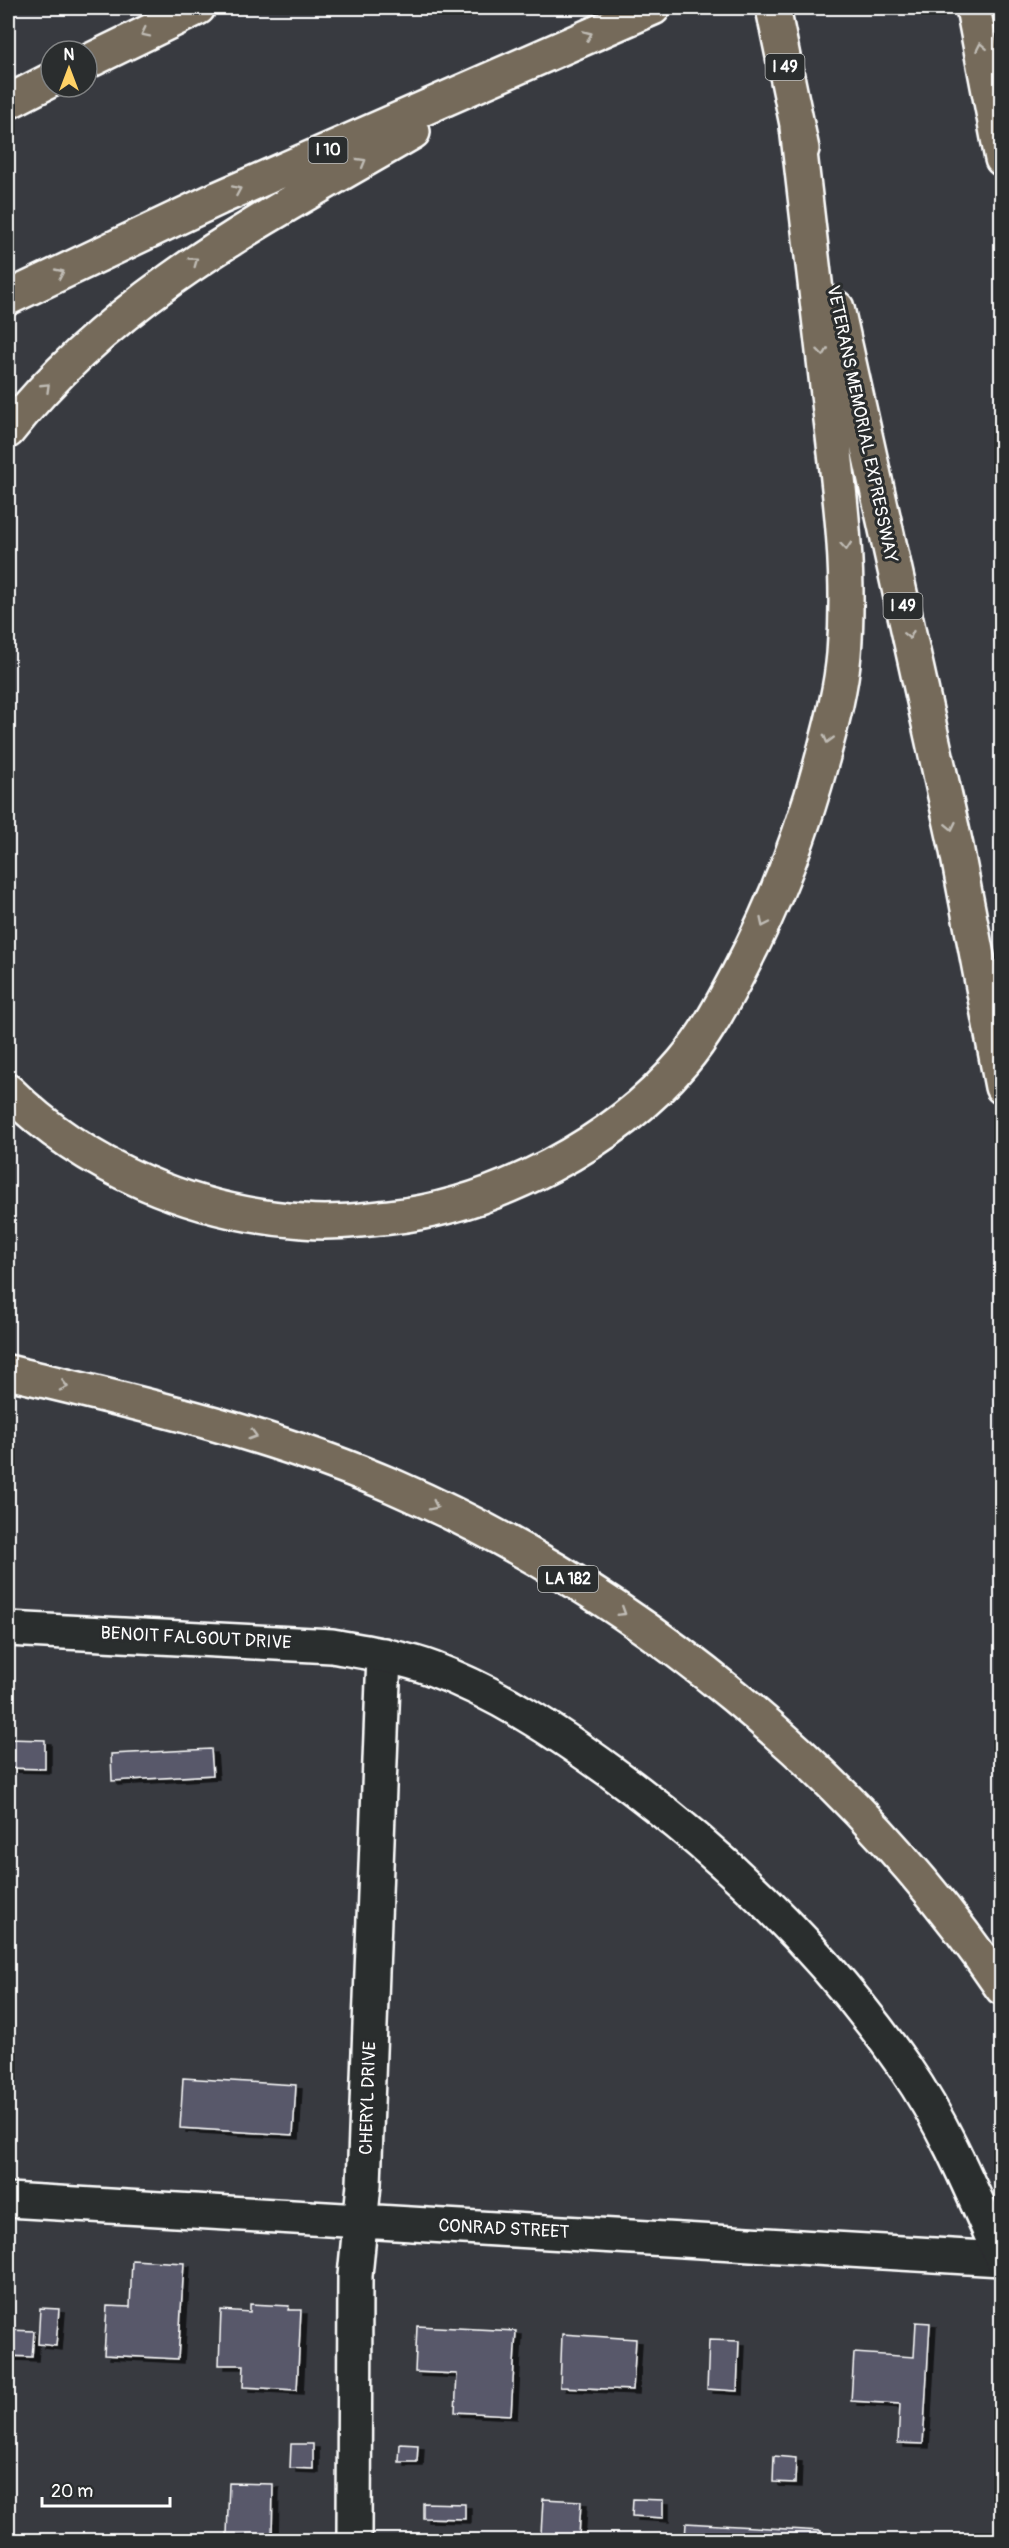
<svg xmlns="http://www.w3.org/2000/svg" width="1009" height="2548" font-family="Pangolin,sans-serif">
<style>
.building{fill:#59596b;stroke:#fff;stroke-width:1.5;filter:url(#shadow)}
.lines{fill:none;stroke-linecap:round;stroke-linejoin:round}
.street-casing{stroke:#fff;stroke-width:38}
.secondary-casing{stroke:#fff;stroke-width:38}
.highway-casing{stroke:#fff;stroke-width:38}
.street{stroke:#2a2d2e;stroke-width:33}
.secondary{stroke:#2a2d2e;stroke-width:33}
.highway{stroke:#746a5a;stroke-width:33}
.oneway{stroke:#c0bcb5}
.labels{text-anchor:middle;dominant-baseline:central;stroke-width:6;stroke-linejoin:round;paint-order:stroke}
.shield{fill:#2a2d2e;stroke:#bfc0c0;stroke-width:1.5}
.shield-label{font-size:16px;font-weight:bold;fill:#fff}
.street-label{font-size:18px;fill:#fff;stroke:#2a2d2e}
</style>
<defs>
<filter id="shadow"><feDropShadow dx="6" dy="4" stdDeviation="0" flood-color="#0009"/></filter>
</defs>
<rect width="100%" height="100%" fill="#383a40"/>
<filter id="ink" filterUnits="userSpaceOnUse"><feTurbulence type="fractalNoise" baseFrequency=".0167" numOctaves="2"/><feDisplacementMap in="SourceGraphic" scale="12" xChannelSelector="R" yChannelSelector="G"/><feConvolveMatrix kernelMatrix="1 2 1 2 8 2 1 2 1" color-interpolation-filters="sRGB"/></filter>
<g filter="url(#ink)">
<path class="building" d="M8,1739L45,1740V1769L8,1768Z
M211,1749L213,1775L112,1781L111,1754Z
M183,2078L296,2085L293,2135L180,2128Z
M132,2260L184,2263L178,2359L104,2355L107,2306L130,2307Z
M250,2304L289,2306L288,2310H301L297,2390L243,2387L244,2365H219L221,2310L250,2312Z
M40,2308L59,2309L56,2346L38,2344Z
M916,2322L930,2323L923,2444L898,2443L900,2404L851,2401L854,2353L914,2357Z
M417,2326L516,2331L511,2415L455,2412L457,2374L415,2372Z
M8,2330L34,2331L32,2357L8,2356Z
M562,2334L636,2339L633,2390L560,2387Z
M709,2340L739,2341L737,2391L707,2389Z
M291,2444H313V2469L290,2468Z
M400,2444L418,2445L417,2462H399Z
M774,2456L796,2458L795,2483L773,2482Z
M229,2483L273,2484L272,2537L227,2535Z
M543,2499L581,2501L579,2536L541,2534Z
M633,2499L663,2500V2518L632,2516Z
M423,2503L465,2504V2519L423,2518Z
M686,2523L821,2531V2540H685Z
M833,2534L960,2540H833Z"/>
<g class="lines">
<g class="street-casing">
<path id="street" d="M8,2200L1001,2259
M354,2540L355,2276L364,2184L384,1655"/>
</g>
<g class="secondary-casing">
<path id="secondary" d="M8,1629L332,1646C366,1652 401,1657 433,1669C497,1693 555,1731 610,1771C724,1854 825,1952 906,2069C946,2127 973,2194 1002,2259"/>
</g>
<g class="highway-casing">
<path id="highway" d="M773,8L802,149
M973,8L1002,159
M87,62L198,8
M8,102L51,80
M8,298L219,198L653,8
M837,308L956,846L1002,1087
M8,431C117,293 264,219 413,132
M8,1091C85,1168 195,1214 303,1221C332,1224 361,1220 390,1217C495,1206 615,1143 683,1062C706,1035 722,1004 738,974C775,904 803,832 823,756C832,722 841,689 844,654C851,569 839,487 829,403C818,311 808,219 797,127
M8,1372C139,1403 271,1433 395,1487C634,1591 856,1772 1002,1988"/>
</g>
<use href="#street" class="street"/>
<use href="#secondary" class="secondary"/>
<use href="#highway" class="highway"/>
</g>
<defs><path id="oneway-chevron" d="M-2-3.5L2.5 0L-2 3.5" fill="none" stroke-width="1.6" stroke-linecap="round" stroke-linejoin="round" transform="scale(1.5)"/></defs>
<g class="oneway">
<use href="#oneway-chevron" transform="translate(145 33) rotate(154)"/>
<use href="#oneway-chevron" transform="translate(588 35) rotate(-23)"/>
<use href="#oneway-chevron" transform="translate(981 47) rotate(-101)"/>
<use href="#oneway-chevron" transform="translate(362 162) rotate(-30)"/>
<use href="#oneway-chevron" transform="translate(237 190) rotate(-24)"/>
<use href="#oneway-chevron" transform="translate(194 261) rotate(-36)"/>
<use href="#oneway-chevron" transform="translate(60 273) rotate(-25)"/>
<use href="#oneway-chevron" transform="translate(823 352) rotate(83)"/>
<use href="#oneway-chevron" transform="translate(46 387) rotate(-44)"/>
<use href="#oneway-chevron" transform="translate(846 546) rotate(85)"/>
<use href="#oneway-chevron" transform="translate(909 635) rotate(78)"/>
<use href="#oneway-chevron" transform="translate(828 739) rotate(105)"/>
<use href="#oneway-chevron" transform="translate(951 826) rotate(78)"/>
<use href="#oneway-chevron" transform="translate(764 923) rotate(115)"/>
<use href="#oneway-chevron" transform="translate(64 1386) rotate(13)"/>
<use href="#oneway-chevron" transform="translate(253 1435) rotate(16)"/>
<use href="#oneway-chevron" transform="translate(434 1506) rotate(26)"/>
<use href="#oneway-chevron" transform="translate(622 1612) rotate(32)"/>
</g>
</g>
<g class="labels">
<g class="shield">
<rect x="765.5" y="54" width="39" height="26" rx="4.5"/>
<rect x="308.5" y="137" width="39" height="26" rx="4.5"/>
<rect x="883.5" y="593" width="39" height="26" rx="4.5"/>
<rect x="538" y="1566" width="60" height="26" rx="4.5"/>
</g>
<g class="shield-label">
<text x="785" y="67">I 49</text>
<text x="328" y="150">I 10</text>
<text x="903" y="606">I 49</text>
<text x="568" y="1579">LA 182</text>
</g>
<g class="street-label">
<text transform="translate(862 424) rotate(78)">VETERANS MEMORIAL EXPRESSWAY</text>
<text transform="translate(196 1638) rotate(3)">BENOIT FALGOUT DRIVE</text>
<text transform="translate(368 2098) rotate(-88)">CHERYL DRIVE</text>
<text transform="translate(504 2229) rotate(3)">CONRAD STREET</text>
</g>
</g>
<rect width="1009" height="2548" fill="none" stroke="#2a2d2e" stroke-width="30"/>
<rect x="15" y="15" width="979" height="2518" fill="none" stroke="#fff" stroke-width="2" filter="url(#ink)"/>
<g transform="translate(69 69)"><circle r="28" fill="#2a2d2e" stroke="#7f8182" stroke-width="1.5"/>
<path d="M0-4.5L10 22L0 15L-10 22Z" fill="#ffd166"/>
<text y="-9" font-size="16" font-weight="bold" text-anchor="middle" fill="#ffffff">N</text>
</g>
<path d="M42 2497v9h128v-9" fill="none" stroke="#ffffff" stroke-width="3"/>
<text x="51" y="2497" font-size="18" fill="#ffffff" stroke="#2a2d2e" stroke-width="4.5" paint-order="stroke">20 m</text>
</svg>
